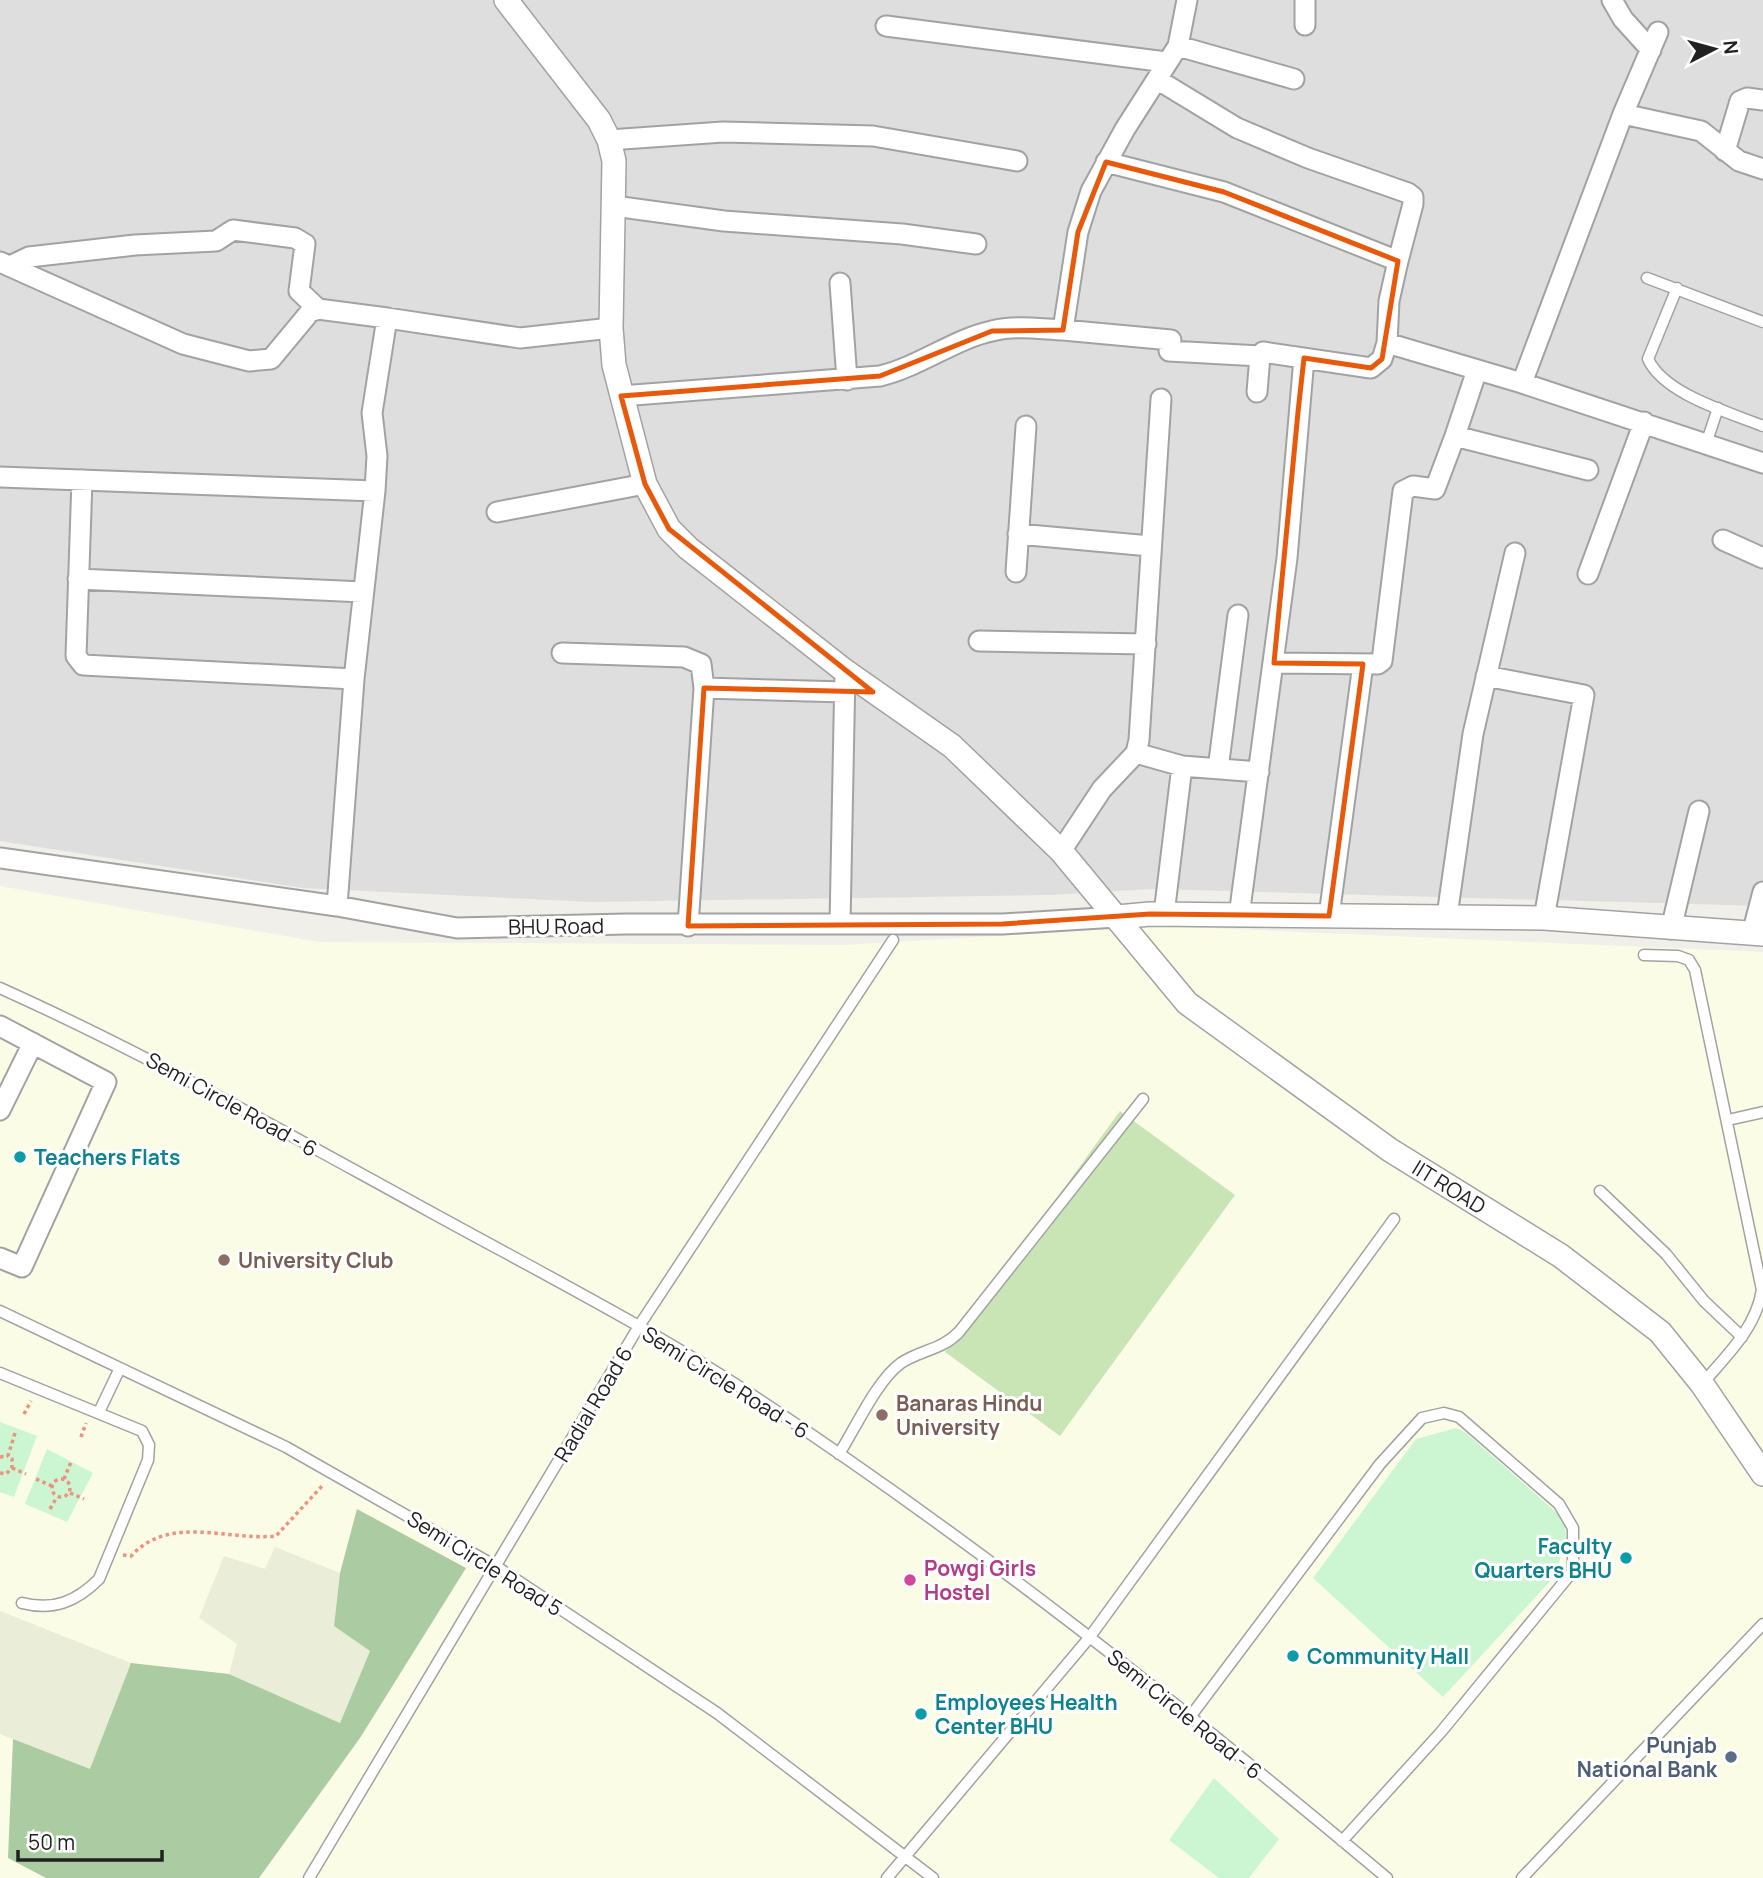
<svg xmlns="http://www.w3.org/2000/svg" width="1763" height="1878" font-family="Manrope,sans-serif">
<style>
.residential{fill:#dfdede}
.education{fill:#fbfce6}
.farmland{fill:#eaedd7}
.grass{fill:#c9e5b5}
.forest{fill:#abcba2}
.park{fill:#ccf5d2}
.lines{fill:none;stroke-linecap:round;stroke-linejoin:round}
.service-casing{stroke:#a2a2a2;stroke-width:13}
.minor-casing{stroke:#a2a2a2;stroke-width:23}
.tertiary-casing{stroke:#a2a2a2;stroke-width:26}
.path{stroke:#ec927f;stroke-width:3.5;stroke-dasharray:3.5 3.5;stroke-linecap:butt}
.service{stroke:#fff;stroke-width:10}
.minor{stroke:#fff;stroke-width:19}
.tertiary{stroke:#fff;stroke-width:23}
.marked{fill:none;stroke:#e8590c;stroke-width:5;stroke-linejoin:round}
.culture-dot{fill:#0f9aa8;stroke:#fff;stroke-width:2.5}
.education-dot{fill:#8d6e63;stroke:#fff;stroke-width:2.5}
.hotel-dot{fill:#d1479c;stroke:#fff;stroke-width:2.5}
.service-dot{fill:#5c6f8a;stroke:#fff;stroke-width:2.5}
.labels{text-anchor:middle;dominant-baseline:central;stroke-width:6;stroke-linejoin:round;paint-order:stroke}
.street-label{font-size:21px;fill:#212121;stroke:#fff}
.culture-label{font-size:21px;font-weight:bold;fill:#0d838f;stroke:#fff;text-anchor:start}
.education-label{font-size:21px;font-weight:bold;fill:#785e54;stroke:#fff;text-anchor:start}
.hotel-label{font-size:21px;font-weight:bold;fill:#b23c85;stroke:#fff;text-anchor:start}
.service-label{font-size:21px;font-weight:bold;fill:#4e5e75;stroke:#fff;text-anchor:end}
</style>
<rect width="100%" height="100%" fill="#f0efe9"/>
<path class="residential" d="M0,0H1763V906L1153,889L1049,895L592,902L303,888L0,841Z"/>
<path class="education" d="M0,886L319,942L843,945L1162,926L1763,952V1878H0Z"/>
<path class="farmland" d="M275,1547L340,1573L334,1626L370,1651L340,1723L229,1674L237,1644L199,1618L224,1556L265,1569Z
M0,1611L131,1663L90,1770L0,1734Z"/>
<path class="grass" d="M1120,1111L1235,1195L1060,1436L945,1352Z"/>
<path class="forest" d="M357,1509L466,1568L360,1738L259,1878H46L8,1858L13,1739L90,1769L131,1663L229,1674L340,1723L370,1651L334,1626L340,1573Z"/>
<path class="park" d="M0,1422L37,1436L14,1497L0,1492Z
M1456,1428L1466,1433L1565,1520L1566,1541L1554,1577L1443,1697L1313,1578L1416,1439Z
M47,1449L93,1473L67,1522L25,1504Z
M1214,1778L1279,1839L1249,1878H1219L1169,1840Z"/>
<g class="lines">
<g class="service-casing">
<path id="service" d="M1647,278L1763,322
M1677,288L1648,359C1664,394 1728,412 1763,426
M1706,444L1718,408
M1644,955L1678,956L1689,960L1695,970L1762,1290C1756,1328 1727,1355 1702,1384
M0,988C147,1054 286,1133 427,1210C536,1270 648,1327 752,1395C975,1541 1183,1707 1387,1878
M1728,1120L1763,1112
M1600,1191L1666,1254L1704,1301L1742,1337
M0,1311L286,1447L497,1567L717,1713L933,1878
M0,1373L142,1431L149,1445L148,1460L99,1579C76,1602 53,1611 22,1603
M99,1412L120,1368
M839,1454C855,1429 877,1380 901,1363C920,1350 942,1350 959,1332L1143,1099
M1190,1717L1380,1464L1422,1418L1444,1413L1459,1417L1559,1504L1573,1528V1571L1441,1732L1342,1841
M309,1878L639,1326L893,940
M887,1878L1089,1638L1394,1219
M1522,1878L1763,1624"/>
</g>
<g class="minor-casing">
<path id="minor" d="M1612,0L1623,19L1651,50
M1305,25V0
M886,26L1166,62
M1178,46L1294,79
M1158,80L1237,128L1308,158L1408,193L1413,197V204L1398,261
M1623,114L1701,131L1739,161L1763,169
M609,140L723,132L873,136L1017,161
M1725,151L1740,101L1747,98L1763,100
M1106,162L1224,192L1398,261L1389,301L1387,343L1522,383L1763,463
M614,206L724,221L902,234L976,244
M0,262L183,344L249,361L271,359L310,312L318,309L387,318
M10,266L29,257L135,245L216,241L233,230L295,238L305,244L299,291L318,309
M840,283L847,380
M1063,330L1171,340
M1169,351L1260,356
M1477,370L1455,436L1588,470
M1522,383L1623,114L1658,32
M1257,392L1260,356L1263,352L1371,368L1382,359L1387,343
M621,396L880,376C921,366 954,339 992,331C1015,325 1040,329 1063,330L1078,232L1091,191L1125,129L1178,46L1187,0
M0,477L375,491L354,679L337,906
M82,480L76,656L83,665L354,679
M375,491L377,456L372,413L387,318L520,338L611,328
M497,512L645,484
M1018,534L1150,546
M1723,540L1763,558
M1016,572L1026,426
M1588,574L1644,422
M78,579L363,592
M979,641L1146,644
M562,653L684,657L701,664L704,688L688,926
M1274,663L1378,664L1382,661L1403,491L1413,486L1435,489L1455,436
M1486,676L1584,695L1544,918
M704,688L845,692
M1136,753L1182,766L1259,772
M1218,769L1238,615
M1061,851L1102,789L1136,753L1139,740L1161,399
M0,858L337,906L457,928L626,924H1003L1117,917
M1164,914L1182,766
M1239,916L1287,558L1304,358
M1329,916L1363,664
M1447,916L1473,734L1515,553
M840,924L845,671
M1671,929L1699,811
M1752,934L1763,892
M0,1026L106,1082L22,1267L0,1258
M0,1110L33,1043"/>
</g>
<g class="tertiary-casing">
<g id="tertiary">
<path id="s1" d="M506,0L599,120L609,140L614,161L611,328L614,365L645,484L669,529L688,548L845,671L952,746L1061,851L1187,1003L1390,1150L1561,1256L1660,1332L1702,1384L1763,1474"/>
<path d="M1117,917L1150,914L1544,918L1763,934"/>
</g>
</g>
<path class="path" d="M24,1414L31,1401
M81,1437L86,1423
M0,1457L8,1456
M12,1468L26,1474
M0,1473L6,1474L12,1468V1459L8,1456L15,1433
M52 1488a9 9 0 1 1 18 0a9 9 0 1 1-18 0Z
M36,1479L52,1486
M64,1479L71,1462
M70,1493L84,1499
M50,1509L57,1497
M123,1555L131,1556C170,1514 226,1541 276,1536L323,1485"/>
<use href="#service" class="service"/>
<use href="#minor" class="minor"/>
<use href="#tertiary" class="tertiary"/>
</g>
<path class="marked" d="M1106,162L1224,192L1398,261L1382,359L1371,368L1304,358L1298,412L1274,663L1363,664L1329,916L1150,914L1003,924L688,926L704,688L873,692L669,529L645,484L621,396L880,376L992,331L1063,330L1078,232Z"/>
<g class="culture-dot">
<circle cx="20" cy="1157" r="7"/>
<circle cx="1626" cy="1558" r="7"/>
<circle cx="1293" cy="1656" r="7"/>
<circle cx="921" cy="1714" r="7"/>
</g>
<g class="education-dot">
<circle cx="224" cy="1260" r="7"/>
<circle cx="882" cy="1415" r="7"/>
</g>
<circle class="hotel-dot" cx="910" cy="1580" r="7"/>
<circle class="service-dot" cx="1731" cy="1757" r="7"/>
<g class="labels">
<g class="street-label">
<text transform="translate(556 926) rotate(-1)">BHU Road</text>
<text transform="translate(232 1104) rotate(29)">Semi Circle Road - 6</text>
<text stroke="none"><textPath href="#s1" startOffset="1600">IIT ROAD</textPath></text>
<text transform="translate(726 1382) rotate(32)">Semi Circle Road - 6</text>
<text transform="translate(593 1404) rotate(-59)">Radial Road 6</text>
<text transform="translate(485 1563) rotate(32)">Semi Circle Road 5</text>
<text transform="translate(1185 1714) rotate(39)">Semi Circle Road - 6</text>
</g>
<g class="culture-label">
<text x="34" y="1157">Teachers Flats</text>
<text x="1612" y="1546" text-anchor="end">Faculty<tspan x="1612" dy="24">Quarters BHU</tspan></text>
<text x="1307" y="1656">Community Hall</text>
<text x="935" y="1702">Employees Health<tspan x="935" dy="24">Center BHU</tspan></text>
</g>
<g class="education-label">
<text x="238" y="1260">University Club</text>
<text x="896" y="1403">Banaras Hindu<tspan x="896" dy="24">University</tspan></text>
</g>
<g class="hotel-label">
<text x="924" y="1568">Powgi Girls<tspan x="924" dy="24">Hostel</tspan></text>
</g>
<g class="service-label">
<text x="1717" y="1745">Punjab<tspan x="1717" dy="24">National Bank</tspan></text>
</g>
</g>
<g transform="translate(1714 49) rotate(84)" stroke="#ffffff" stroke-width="5" paint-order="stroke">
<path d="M0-5L12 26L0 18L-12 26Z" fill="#212121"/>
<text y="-10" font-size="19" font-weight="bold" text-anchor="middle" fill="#212121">N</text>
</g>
<path d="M18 1850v10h144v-10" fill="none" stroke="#212121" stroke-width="3.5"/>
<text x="28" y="1850" font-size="21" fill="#212121" stroke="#ffffff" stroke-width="5" paint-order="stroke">50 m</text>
</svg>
